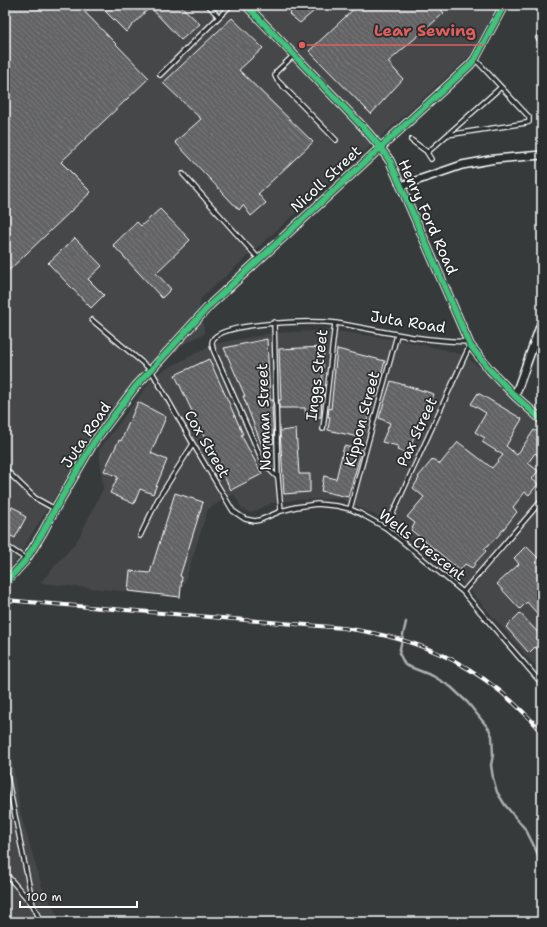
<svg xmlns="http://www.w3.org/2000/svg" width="547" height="927" font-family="'Shantell Sans',sans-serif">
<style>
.built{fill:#444748}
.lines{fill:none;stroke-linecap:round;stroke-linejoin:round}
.stream{stroke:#adaeaf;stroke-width:2.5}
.building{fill:url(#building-back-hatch);stroke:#fff}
.lane-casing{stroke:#fff;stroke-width:6}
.street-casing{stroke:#fff;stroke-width:10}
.lane{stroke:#2a2d2e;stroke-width:3.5}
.street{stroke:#2a2d2e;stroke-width:7}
.rail-casing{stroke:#fff;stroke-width:4}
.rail{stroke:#2a2d2e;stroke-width:2.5;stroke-dasharray:8;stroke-linecap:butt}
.cycleway-casing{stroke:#2a2d2e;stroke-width:8}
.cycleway{stroke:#40c37c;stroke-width:6}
.labels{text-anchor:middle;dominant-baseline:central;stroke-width:3.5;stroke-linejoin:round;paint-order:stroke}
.street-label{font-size:15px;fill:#fff;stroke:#2a2d2e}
.leader{fill:none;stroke:#e05e5e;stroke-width:1.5}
.callout-dot{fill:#e05e5e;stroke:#2a2d2e;stroke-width:1.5}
.callout-label{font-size:16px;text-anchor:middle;font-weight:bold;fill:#e05e5e;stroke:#2a2d2e;stroke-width:3.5;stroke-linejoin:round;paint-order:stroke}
</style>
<defs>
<pattern id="building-back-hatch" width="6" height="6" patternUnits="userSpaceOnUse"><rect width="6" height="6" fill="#636465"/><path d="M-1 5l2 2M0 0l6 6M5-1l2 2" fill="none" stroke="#7a7b7c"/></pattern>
</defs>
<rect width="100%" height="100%" fill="#373a3b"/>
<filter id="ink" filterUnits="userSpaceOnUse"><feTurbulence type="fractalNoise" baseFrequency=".025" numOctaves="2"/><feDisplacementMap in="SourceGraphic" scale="8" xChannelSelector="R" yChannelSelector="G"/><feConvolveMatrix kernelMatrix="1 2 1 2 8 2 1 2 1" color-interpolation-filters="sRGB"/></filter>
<g filter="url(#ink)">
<path class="built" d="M5,5H499L473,53L362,154L201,298L199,308L205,333L147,364L86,446L7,575L5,592Z
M329,330L399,340L438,348L464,355L497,381L542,424V674L468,588L388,521L341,499L295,500L272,503L251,513L242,509L234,494L208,509L180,597L40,583L77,541L103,489L99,450L155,375L213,344L273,333Z
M5,716L21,815L42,887L61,922H5Z"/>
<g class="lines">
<path class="stream" d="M406,622L399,653L405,665L433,676L451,687L468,703L489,729L492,736L493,755L491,765L493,778L497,792L505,805L526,830L535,848L542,864"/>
</g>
<path class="building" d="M5,5H78L149,78L61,162L91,192L5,274Z
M99,5H180L200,24L181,40L150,7L126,32Z
M297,5H321L300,23L289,14Z
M358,5H436L444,13L388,62L403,79L371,114L309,51Z
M232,18L263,48L239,70L313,142L258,194L266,203L251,216L243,205L239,210L175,142L201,119L163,83Z
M160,209L190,240L156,273L171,289L162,298L113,245L137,222L141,226Z
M75,238L102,266L88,279L104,295L91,308L48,263Z
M267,339L270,400H273V407H272L274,443L262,446L243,396H245L224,348Z
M324,347L321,417L306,418L305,408H279V400H281L279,349Z
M337,349L385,361L362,438L328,430L330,417H328L329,408L331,409Z
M209,359L243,434L241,435L262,474L231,490L214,458L175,375Z
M391,381L434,394L428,412L423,410L408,454L397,450L398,446L382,442L390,423L379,418Z
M478,393L522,419L506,446L517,455L534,430L542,434V459L535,453L528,463L538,471L532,479L538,484L529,495L525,492L513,507L517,512L498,536L484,549L486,551L475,563V564L472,568L465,564L460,570L411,530L415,523L407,517L424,497L413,488L419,478L418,477L433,459L440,464L458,442L492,468L503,455L482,442L485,438L475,432L486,413L471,404Z
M138,402L166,417L151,453L167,460L153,494L140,489L134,504L110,493L118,477L104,471L119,440L121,441Z
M296,429L299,474H310V492L284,494L280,431Z
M344,446L362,450L348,497L321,491L324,476L336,479Z
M175,493L203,502L180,576L182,577L180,597L128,591L130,571L150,573Z
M5,506L11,509L12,507L22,512L21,514L26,517L15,538L5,533Z
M526,546L542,562V619L527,602L520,609L497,584L519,564L514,558Z
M520,613L542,637V654L535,647L529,653L506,627Z"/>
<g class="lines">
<g class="lane-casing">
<path id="lane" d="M208,5L219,17
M538,38L542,35
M294,55L276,72L275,76L277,80L336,140
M160,75L231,5
M447,135L526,123L529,122V117L475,59
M411,140L426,151L431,159
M428,152L501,87
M183,174L259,259
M92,320L151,370L193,444L233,511L245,519L255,521L260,520L281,511L296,507L317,504L337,506L350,509L359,513L386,528L463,592L542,684
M274,322L278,478L281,511
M323,429L335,323
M5,469L35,498L55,509
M278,478L268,468L262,460L213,349C212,344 211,342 214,338C227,322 315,320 336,323C356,326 376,331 396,334C420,339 444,341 468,342
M350,509L397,335
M386,528L470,345
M140,536L158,499L193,444
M5,545L26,559
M463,592L542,500
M5,766L33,905L41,922
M5,873L32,904"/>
</g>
<g class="street-casing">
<path id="street" d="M246,5L362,126L380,147L390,161L470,345L490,370L515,396L542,420
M401,186L462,165L495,159L542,155
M515,396L542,321
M5,583L25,561L35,545L43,532L55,509L94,442L136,386L151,370L211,304L470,65L475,59L504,5"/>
</g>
<use href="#lane" class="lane"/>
<use href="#street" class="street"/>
<g class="rail-casing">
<path id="rail" d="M5,600L343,628C427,639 486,668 542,732"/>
</g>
<use href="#rail" class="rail"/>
<g class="cycleway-casing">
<path id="cycleway" d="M246,5L362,126L380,147L390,161L470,345L490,370L515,396L542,420
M5,583L25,561L35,545L43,532L55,509L94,442L136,386L151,370L211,304L470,65L475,59L504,5"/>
</g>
<use href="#cycleway" class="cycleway"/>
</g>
</g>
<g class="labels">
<g class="street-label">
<text transform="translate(326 179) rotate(-43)">Nicoll Street</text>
<text transform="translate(428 217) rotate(66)">Henry Ford Road</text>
<text transform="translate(408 322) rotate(9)">Juta Road</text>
<text transform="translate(317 375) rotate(-83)">Inggs Street</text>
<text transform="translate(264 417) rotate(-92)">Norman Street</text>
<text transform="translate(362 419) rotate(-75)">Kippon Street</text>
<text transform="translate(417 432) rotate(-65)">Pax Street</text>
<text transform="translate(86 435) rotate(-56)">Juta Road</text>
<text transform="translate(207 444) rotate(60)">Cox Street</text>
<text transform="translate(422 545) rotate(38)">Wells Crescent</text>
</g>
</g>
<path class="leader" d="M302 45L366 45H484"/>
<circle class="callout-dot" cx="302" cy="45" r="4"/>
<g class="callout-label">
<text x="425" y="36">Lear Sewing</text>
</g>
<rect width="547" height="927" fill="none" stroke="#2a2d2e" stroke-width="20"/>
<rect x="10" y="10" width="527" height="907" fill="none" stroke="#fff" stroke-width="1.5" filter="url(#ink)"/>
<path d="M20 901v6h117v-6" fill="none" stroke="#ffffff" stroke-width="2"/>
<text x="26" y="901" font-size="12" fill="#ffffff" stroke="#2a2d2e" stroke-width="3" paint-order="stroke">100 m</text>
</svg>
